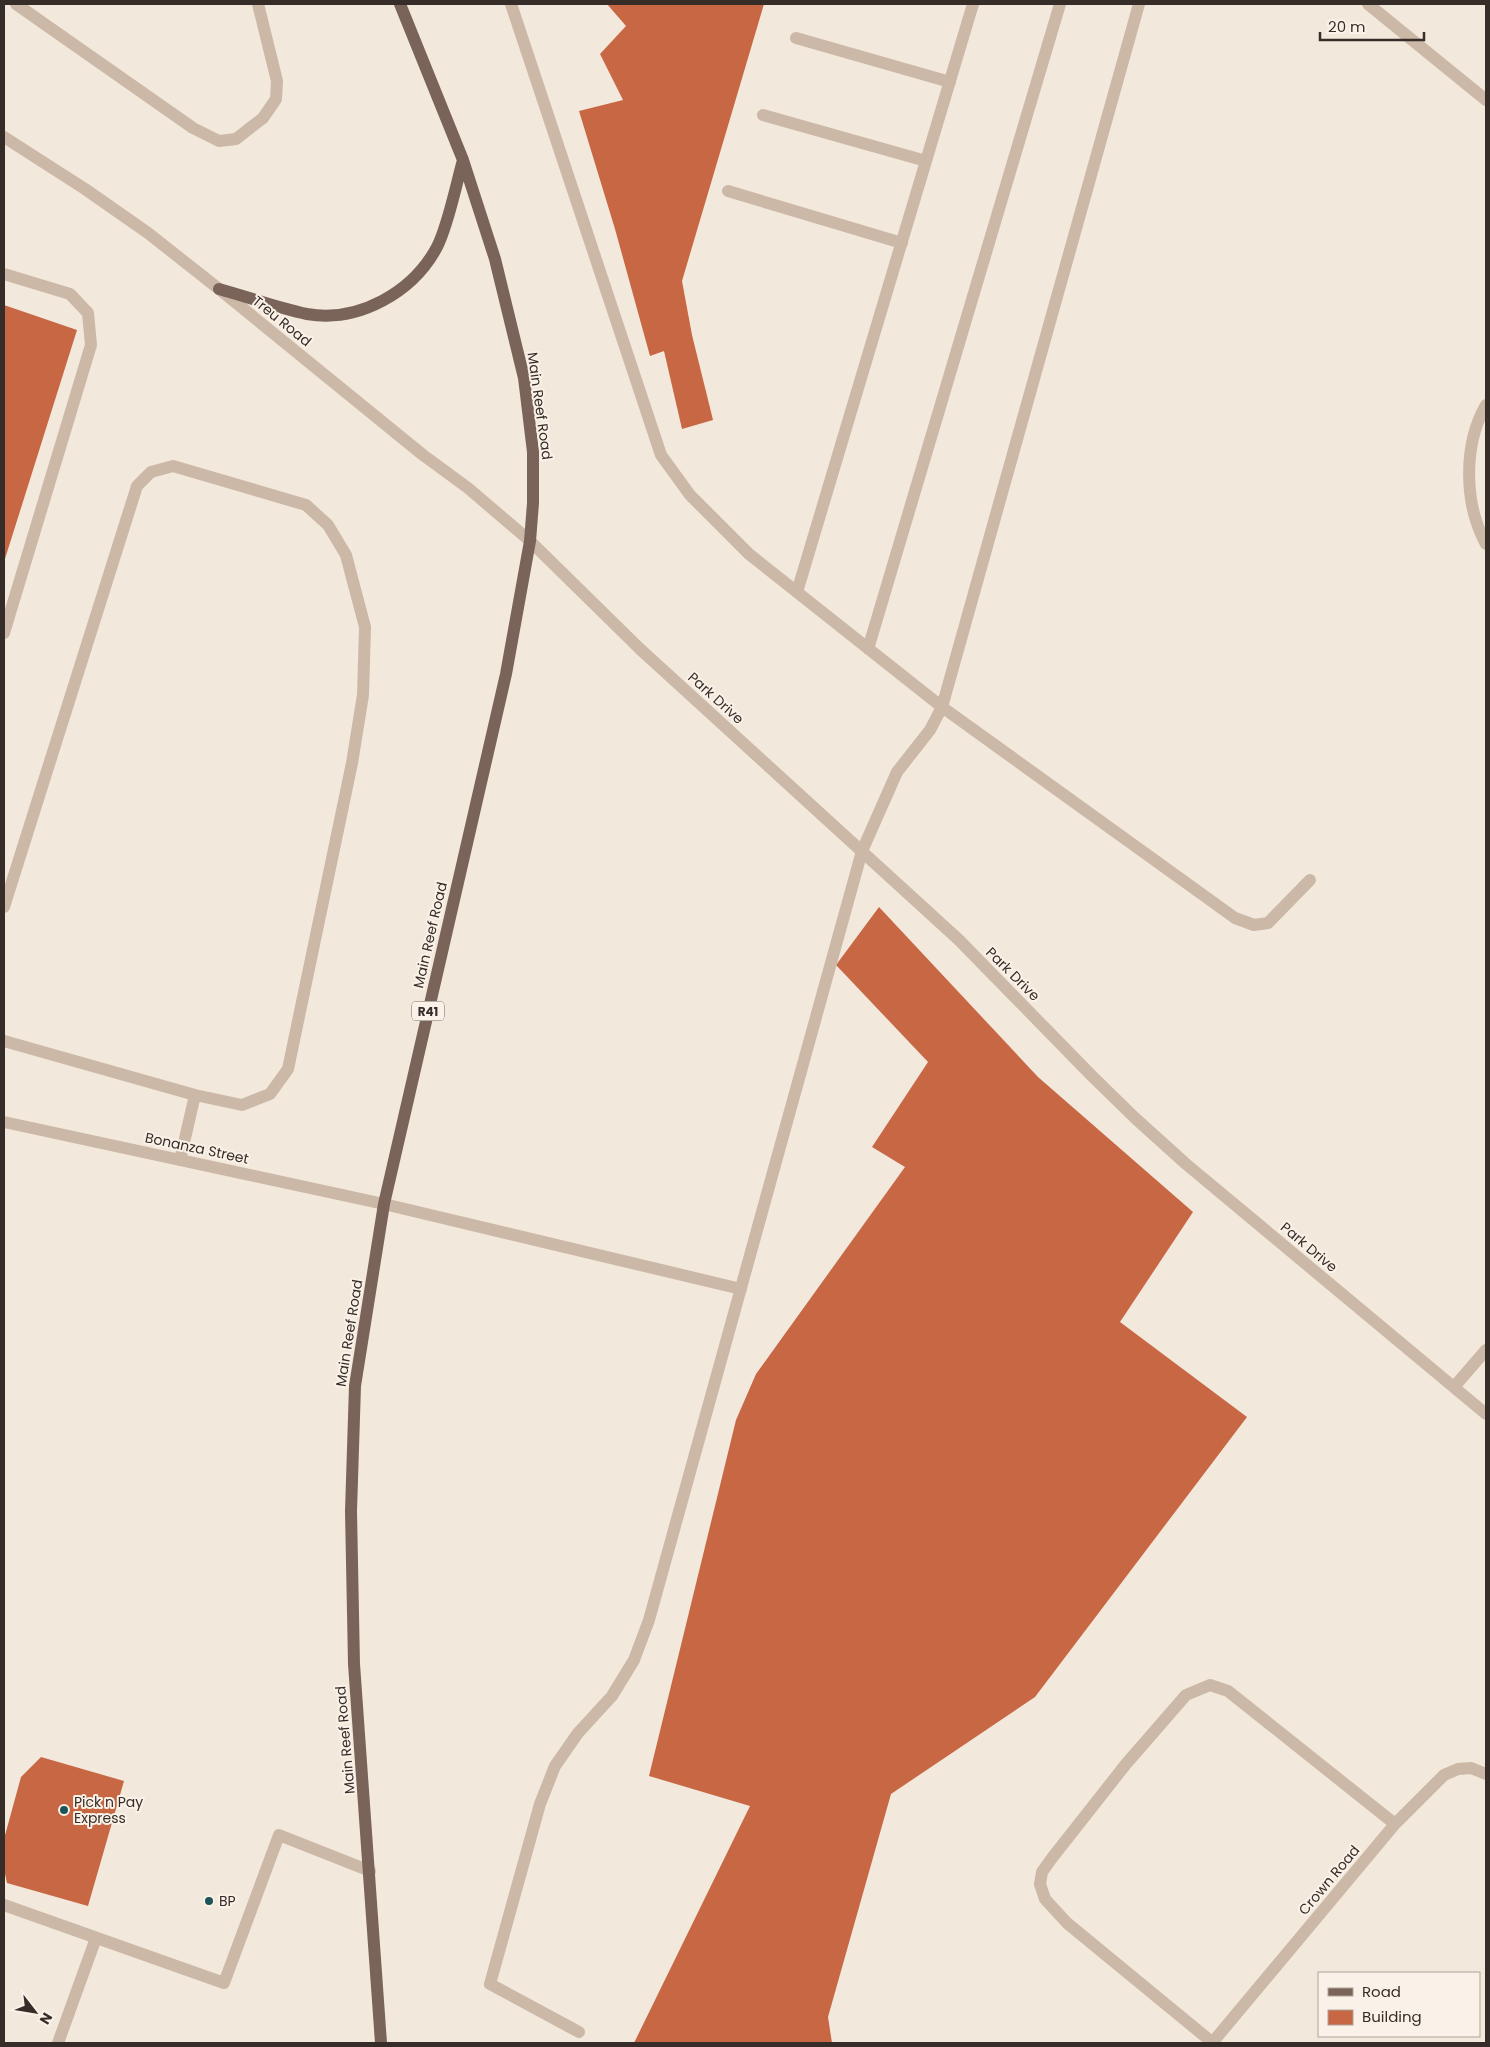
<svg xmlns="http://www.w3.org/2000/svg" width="1490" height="2047" font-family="Poppins,sans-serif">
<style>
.building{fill:#c86744}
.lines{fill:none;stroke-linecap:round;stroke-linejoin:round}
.service{stroke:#cbb8a7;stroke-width:12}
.minor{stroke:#cbb8a7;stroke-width:12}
.tertiary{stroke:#cbb8a7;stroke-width:12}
.primary{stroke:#7a6459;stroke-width:12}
.poi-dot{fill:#1c545a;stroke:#faf2e8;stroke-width:2}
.labels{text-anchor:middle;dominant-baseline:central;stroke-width:4;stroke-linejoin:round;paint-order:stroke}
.shield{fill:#faf2e8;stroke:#726862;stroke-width:1}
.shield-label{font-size:12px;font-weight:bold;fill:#372d28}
.street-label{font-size:14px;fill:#372d28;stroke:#faf2e8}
.poi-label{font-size:14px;fill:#372d28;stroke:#faf2e8;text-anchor:start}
</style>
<rect width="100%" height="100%" fill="#f3e8dc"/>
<path class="building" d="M607,4H764L682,281L692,335L713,420L682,429L664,351L650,356L615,229L579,111L623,100L600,54L626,26Z
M4,305L77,330L4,562Z
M879,907L1038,1077L1193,1212L1120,1322L1247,1417L1035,1697L891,1794L828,2017L832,2043H634L750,1806L649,1776L736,1420L756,1374L905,1167L872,1147L928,1062L836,965Z
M41,1757L124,1781L88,1906L7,1883L4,1869V1839L21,1777Z"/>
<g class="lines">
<path class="service" d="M16,4L193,128L219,141L236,139L263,118L276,99L277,81L258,4
M511,4L661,455L690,495L749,554L942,707L1235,918L1254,925L1268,923L1310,880
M796,38L950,82
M763,115L926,161
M728,191L902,243
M4,274L70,294L88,313L91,345L4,633
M797,592L973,4
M868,649L1060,4
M4,907L137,486L151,472L173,466L306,505L328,525L346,555L365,627L363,695L352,763L288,1069L270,1094L242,1105L195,1095L4,1041
M180,1160L195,1095
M384,1204L741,1289
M4,1905L224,1983L279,1835L370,1871
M579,2032L490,1984L540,1804L555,1766L578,1733L612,1696L634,1660L649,1620L862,851L897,772L930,730L942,707L1139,4
M58,2043L96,1938"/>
<path class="minor" d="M1368,4L1486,100
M1486,405C1463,445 1464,504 1486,544
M4,1122L384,1204
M1454,1387L1486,1350
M1212,2043L1395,1824L1444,1775L1458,1769L1471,1768L1486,1774
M1213,2043L1067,1923L1045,1899L1040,1884L1042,1872L1052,1858L1126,1764L1186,1695L1210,1685L1228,1691L1395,1824"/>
<path class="tertiary" d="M4,137L85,189L148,233L219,289L423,455L468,488L530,541L640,649L959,940L1092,1076L1135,1118L1186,1164L1486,1414"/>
<path class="primary" d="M219,289C248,297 278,308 307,314C359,323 413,292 437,247C448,226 456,185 463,160
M381,2043L354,1664L351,1511L355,1386L384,1204L506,674L530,541L533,503V452L524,378L495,259L463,160L400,4"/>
</g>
<g class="poi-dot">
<circle cx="64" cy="1810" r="5"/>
<circle cx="209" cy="1901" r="5"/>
</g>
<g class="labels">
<rect class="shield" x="412" y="1001.5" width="32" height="19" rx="4"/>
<g class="shield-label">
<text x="428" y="1011">R41</text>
</g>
<g class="street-label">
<text transform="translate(282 321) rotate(39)">Treu Road</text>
<text transform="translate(540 406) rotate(82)">Main Reef Road</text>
<text transform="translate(716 698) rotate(42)">Park Drive</text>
<text transform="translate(430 935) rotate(-77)">Main Reef Road</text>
<text transform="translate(1013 974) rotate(45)">Park Drive</text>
<text transform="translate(197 1148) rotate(12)">Bonanza Street</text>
<text transform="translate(1309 1247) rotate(40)">Park Drive</text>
<text transform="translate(349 1333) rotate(-81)">Main Reef Road</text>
<text transform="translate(345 1740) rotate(-95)">Main Reef Road</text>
<text transform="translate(1329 1880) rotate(-50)">Crown Road</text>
</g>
<g class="poi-label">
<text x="74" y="1802">Pick n Pay<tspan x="74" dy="16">Express</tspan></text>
<text x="219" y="1901">BP</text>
</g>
</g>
<rect width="1490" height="2047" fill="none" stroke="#372d28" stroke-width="10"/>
<rect x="1318" y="1972" width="162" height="65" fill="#faf2e8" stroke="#aca39b"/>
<rect x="1328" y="1988" width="25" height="8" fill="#7a6459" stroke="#aca39b"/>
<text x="1362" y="1997" font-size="15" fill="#372d28">Road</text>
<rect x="1328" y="2010" width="25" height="15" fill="#c86744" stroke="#aca39b"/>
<text x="1362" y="2022" font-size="15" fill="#372d28">Building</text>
<g transform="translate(35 2012) rotate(121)" stroke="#faf2e8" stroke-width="4" paint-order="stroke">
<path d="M0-4L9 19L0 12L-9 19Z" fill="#372d28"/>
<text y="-8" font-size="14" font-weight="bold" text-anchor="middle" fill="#372d28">N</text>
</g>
<path d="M1320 32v8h104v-8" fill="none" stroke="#372d28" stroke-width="2.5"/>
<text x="1328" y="32" font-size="15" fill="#372d28" stroke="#faf2e8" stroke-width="4" paint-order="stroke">20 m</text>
</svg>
